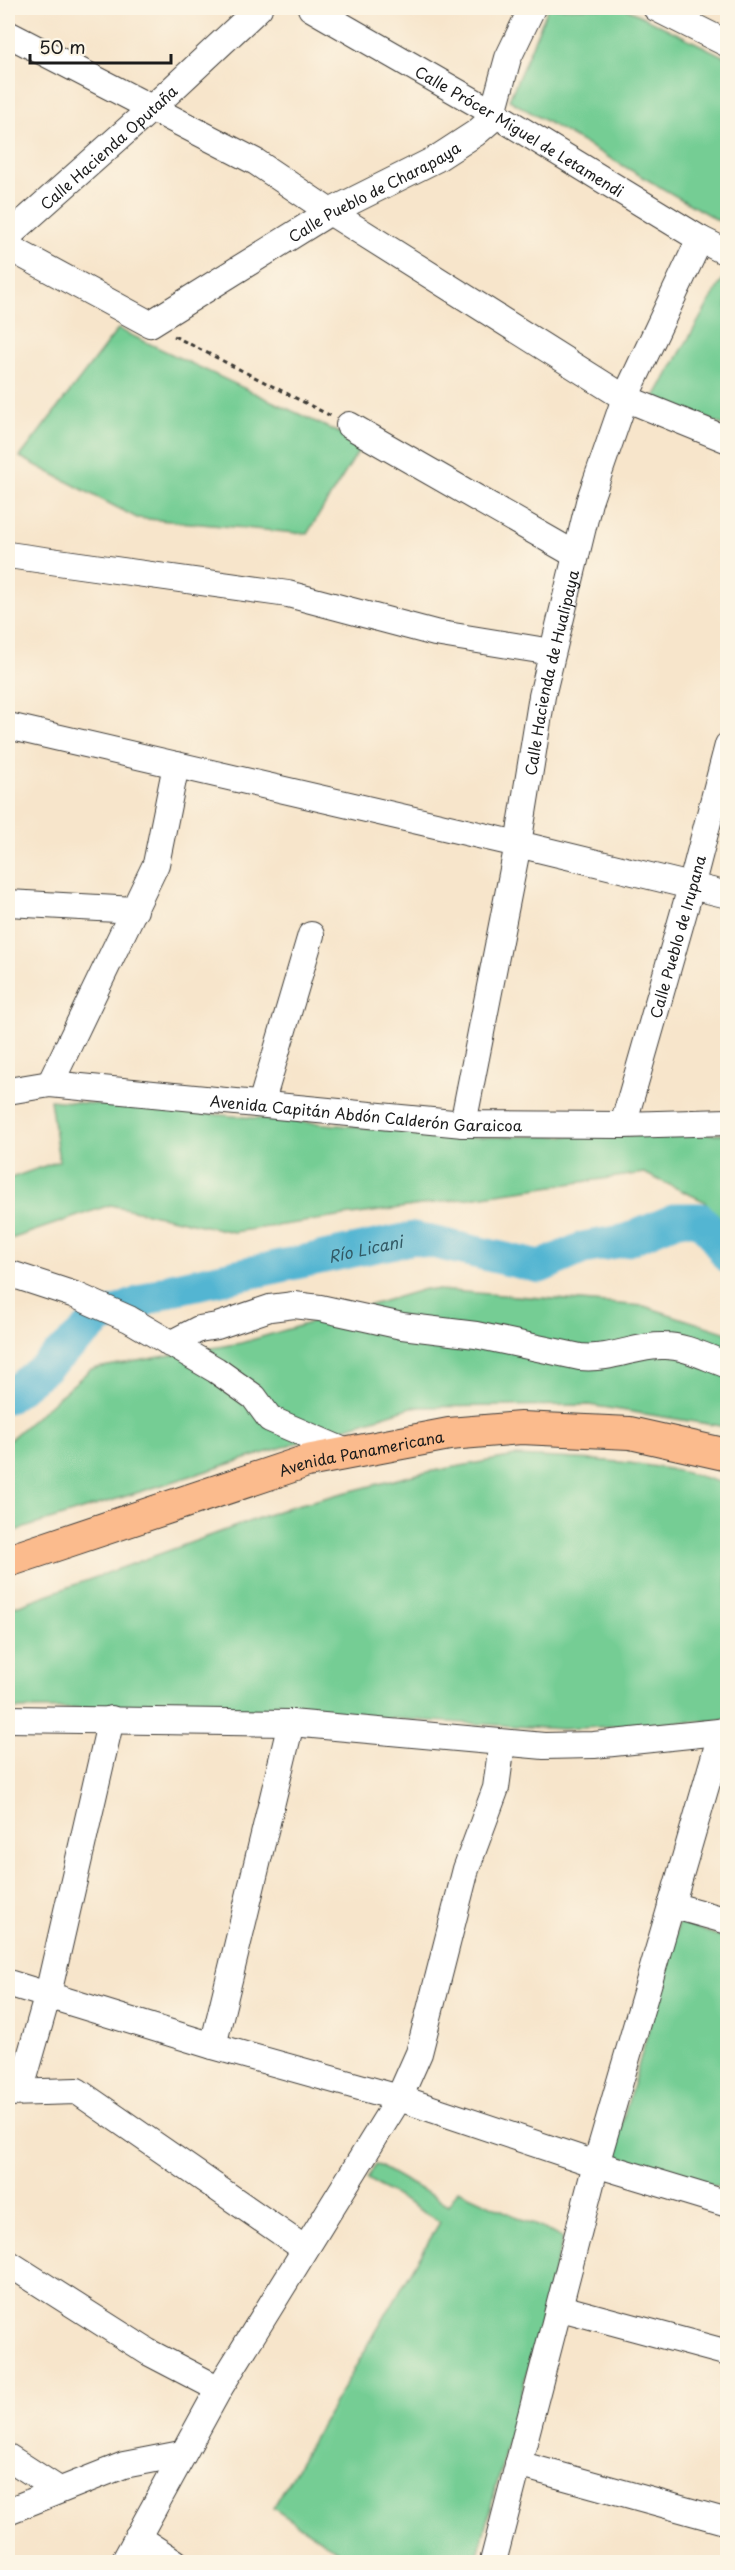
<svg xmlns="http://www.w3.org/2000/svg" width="735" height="2570" font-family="'Playpen Sans',sans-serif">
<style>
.green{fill:#74cd94;stroke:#487458;stroke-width:1.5}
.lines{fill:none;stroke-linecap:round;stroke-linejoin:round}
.river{stroke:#53b5d2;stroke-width:33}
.minor-casing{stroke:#3d3a36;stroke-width:28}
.major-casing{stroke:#3d3a36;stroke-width:34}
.path{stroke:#3d3a36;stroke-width:3;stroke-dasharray:4.5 4.5;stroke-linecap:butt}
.minor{stroke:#fff;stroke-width:26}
.major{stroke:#fbbb8d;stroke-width:32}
.labels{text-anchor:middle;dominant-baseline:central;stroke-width:4.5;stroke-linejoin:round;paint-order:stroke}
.street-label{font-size:15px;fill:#1c1c1c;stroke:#fcf5e5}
.water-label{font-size:16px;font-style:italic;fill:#325965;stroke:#fcf5e5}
</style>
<rect width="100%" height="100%" fill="#fcf5e5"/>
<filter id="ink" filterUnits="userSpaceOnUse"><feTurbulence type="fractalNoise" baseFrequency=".0167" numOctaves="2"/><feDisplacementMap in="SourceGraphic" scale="12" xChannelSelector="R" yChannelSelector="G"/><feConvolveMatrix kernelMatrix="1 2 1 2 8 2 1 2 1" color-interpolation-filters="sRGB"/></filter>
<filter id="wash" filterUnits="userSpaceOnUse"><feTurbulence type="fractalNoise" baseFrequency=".008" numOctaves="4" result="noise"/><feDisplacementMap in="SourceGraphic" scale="24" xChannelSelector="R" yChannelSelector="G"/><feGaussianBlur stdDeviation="1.35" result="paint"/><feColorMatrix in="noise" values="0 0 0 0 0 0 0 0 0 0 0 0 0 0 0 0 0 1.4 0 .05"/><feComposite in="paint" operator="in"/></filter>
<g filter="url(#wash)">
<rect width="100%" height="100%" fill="#f7e5cb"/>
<path class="green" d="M548,8H625L727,58L728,216L724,224L509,100Z
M726,273L727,274V427L655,397Z
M118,329L363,444L307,534L137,518L20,457Z
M50,1100L474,1137L727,1134V1234L704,1201L644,1173L233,1232L110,1205L8,1240V1179L59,1161Z
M425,1289L644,1306L727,1333V1427L589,1405L412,1407L8,1533V1441L91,1369L241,1343Z
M515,1456C587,1459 659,1460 727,1485V1720L563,1729L211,1708L8,1709V1609L289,1507L417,1474Z
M679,1922L727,1939V2190L613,2155Z
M376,2164L448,2205L458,2190L563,2238L476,2562H354L273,2508L440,2222L367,2179Z"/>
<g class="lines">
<path class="river" id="s1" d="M8,1397L42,1370L100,1319L172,1289L414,1238L540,1267L583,1248L627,1240L677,1219H700L712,1232L728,1257"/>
</g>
</g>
<g filter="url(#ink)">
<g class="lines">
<g class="minor-casing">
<g id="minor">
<path id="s2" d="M311,8L492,112L700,239L728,253"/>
<path d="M656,8L728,44"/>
<path d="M8,34L256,162L330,212L625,398L728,440"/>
<path id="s3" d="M8,236L152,108L259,8"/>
<path id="s4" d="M8,247L150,324L330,212L436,159L476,133L491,120L508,58L532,8"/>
<path d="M349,425L576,555"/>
<path d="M8,555L288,594L435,633L552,652"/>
<path d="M8,726L518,844L728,895"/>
<path d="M8,903L135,910"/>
<path d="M50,1084L156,864L176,765"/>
<path id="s5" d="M8,1091L50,1084L463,1124L623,1125L728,1122"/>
<path d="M261,1104L311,935"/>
<path id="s6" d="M463,1124L518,844L542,696L589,502L625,398L700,239"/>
<path id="s7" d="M623,1125L691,887L728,745"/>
<path d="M8,1273L75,1295L129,1319L216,1370L254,1397L270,1419L349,1453"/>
<path d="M170,1344L199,1329L217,1326L270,1308L294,1305L320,1308L402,1326L476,1335L580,1357C613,1360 635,1345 664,1346C686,1346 707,1358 728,1365"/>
<path d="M8,1719L291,1723L544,1746L594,1745L728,1731"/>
<path d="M671,1905L728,1921"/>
<path d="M8,1983L213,2046L399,2098L596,2164L728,2204"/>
<path d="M213,2046L291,1723"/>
<path d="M20,2092L48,1994L111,1719"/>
<path d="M8,2093L77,2091L305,2249"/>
<path d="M8,2263L148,2352L219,2389"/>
<path d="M561,2308L728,2353"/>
<path d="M8,2457L59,2490"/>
<path d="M518,2464L728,2522"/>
<path d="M8,2511L124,2465L181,2454"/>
<path d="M137,2537L175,2562"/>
<path d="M124,2562L219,2389L399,2098L419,2053L466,1869L496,1788L502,1743"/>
<path d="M493,2562L596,2164L722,1731"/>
</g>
</g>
<g class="major-casing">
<g id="major">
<path id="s8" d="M8,1561L307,1461L449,1434L521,1428L630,1433L728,1455"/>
</g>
</g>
<path class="path" d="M174,336L331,416"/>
<use href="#minor" class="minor"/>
<use href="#major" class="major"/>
</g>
</g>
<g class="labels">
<g class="street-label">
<text stroke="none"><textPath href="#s2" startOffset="242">Calle Prócer Miguel de Letamendi</textPath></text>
<text stroke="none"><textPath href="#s3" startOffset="134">Calle Hacienda Oputaña</textPath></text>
<text stroke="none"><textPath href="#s4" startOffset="422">Calle Pueblo de Charapaya</textPath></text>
<text stroke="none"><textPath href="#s6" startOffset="460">Calle Hacienda de Hualipaya</textPath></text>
<text stroke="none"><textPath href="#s7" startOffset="196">Calle Pueblo de Irupana</textPath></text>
<text stroke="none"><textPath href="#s5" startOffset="360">Avenida Capitán Abdón Calderón Garaicoa</textPath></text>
<text stroke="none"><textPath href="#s8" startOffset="370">Avenida Panamericana</textPath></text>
</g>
<g class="water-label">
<text stroke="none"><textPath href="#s1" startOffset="396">Río Licani</textPath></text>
</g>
</g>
<rect width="735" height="2570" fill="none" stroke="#fcf5e5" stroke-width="30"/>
<path d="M30 54v9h141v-9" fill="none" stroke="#1c1c1c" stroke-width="3"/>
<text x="39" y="54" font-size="18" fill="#1c1c1c" stroke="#fcf5e5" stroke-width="4.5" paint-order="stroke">50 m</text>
</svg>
